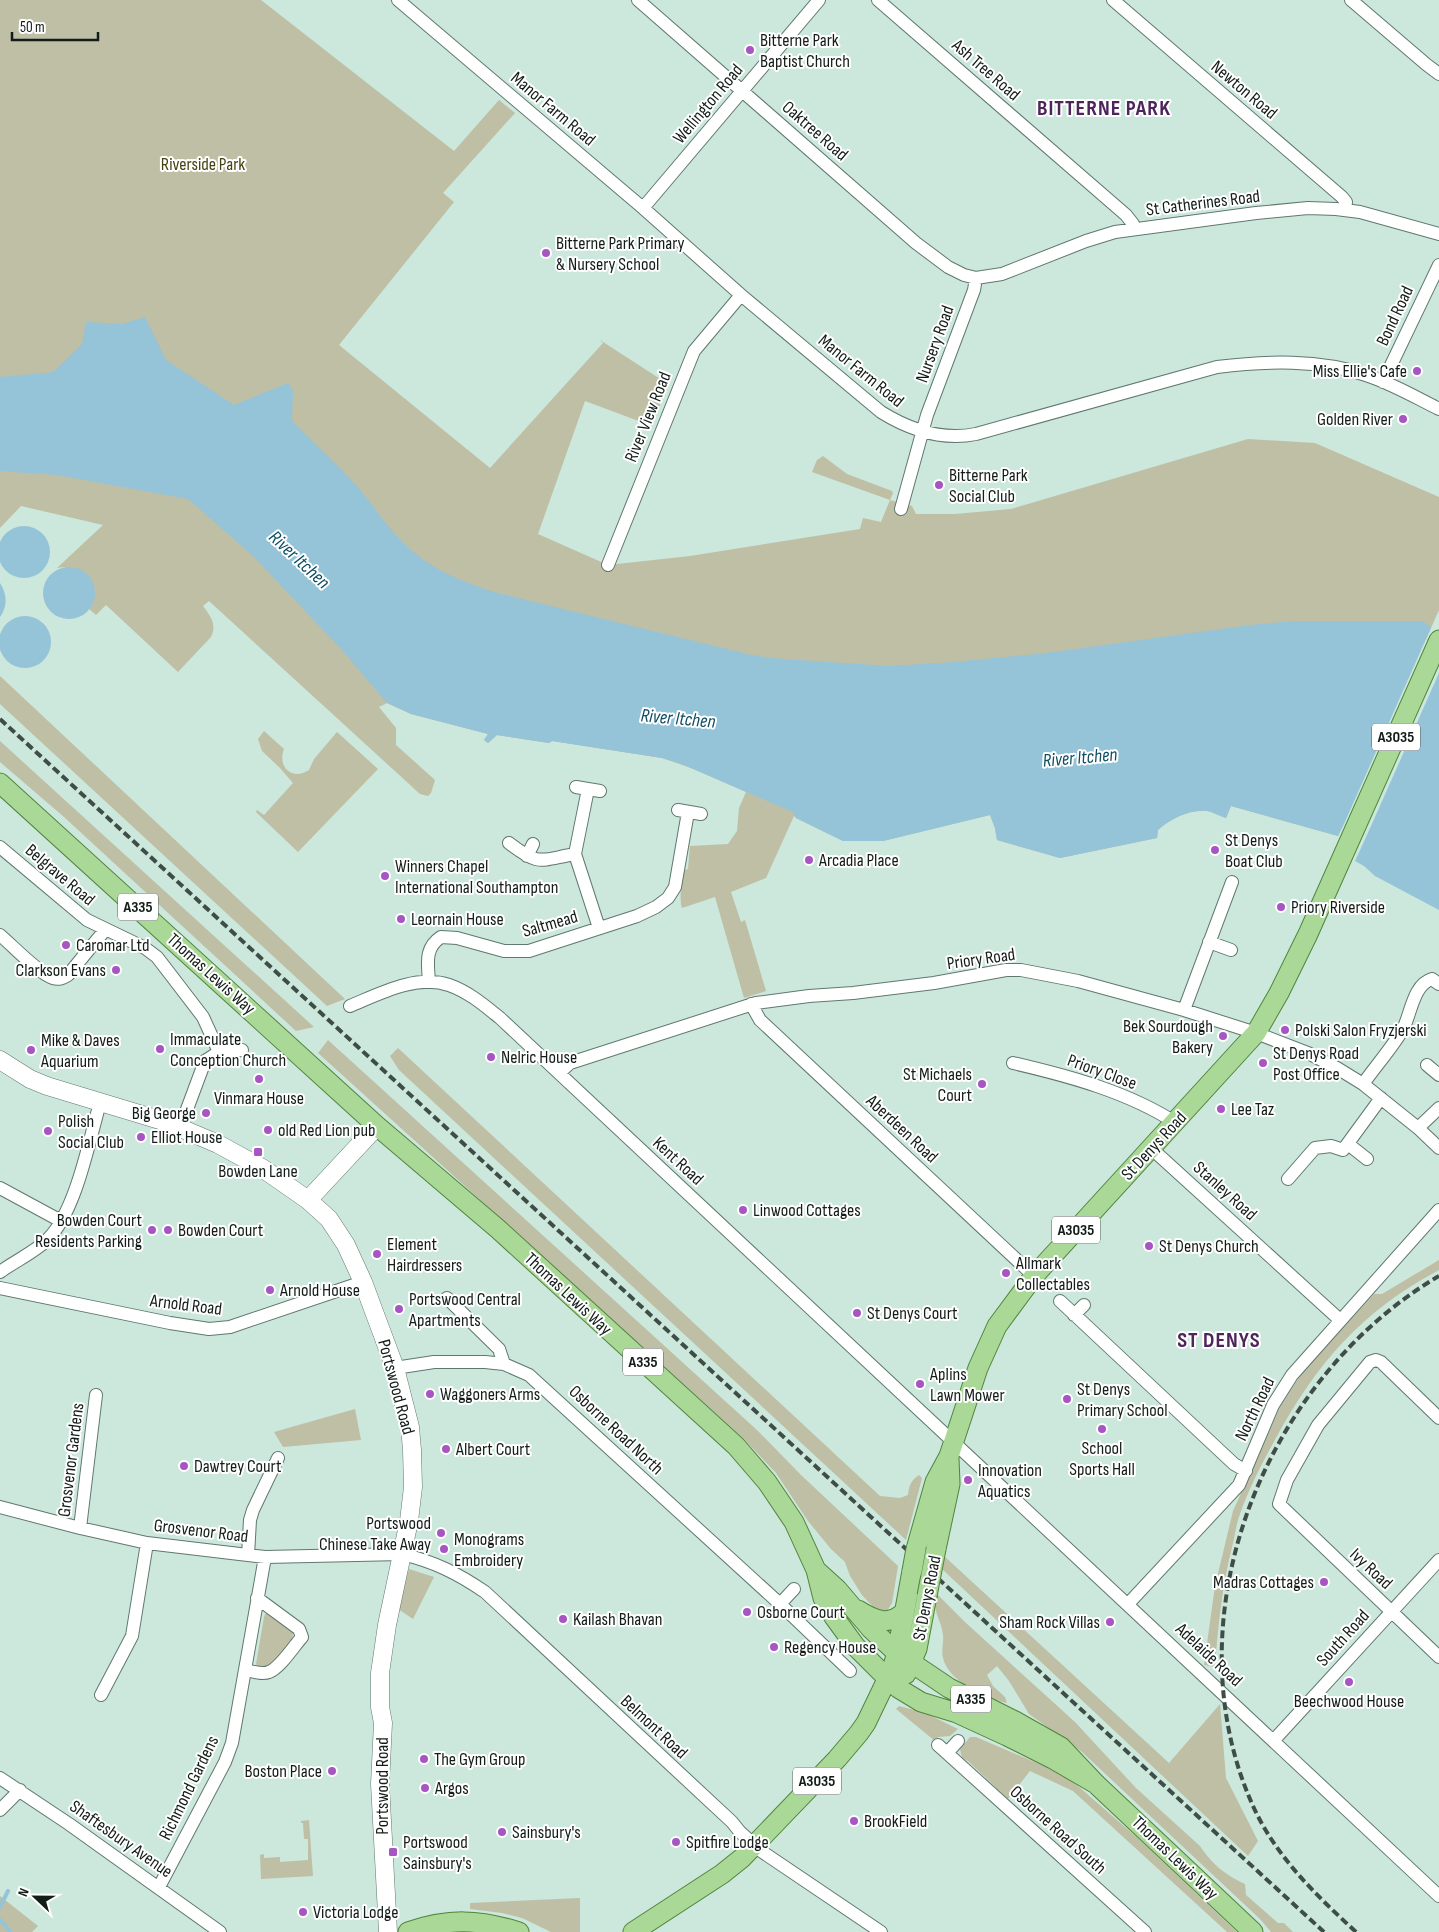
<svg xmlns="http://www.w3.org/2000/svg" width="1439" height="1932" font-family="'Sofia Sans Condensed',sans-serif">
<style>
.green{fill:#bebfa5}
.water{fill:#95c3d8}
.pier{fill:#cce7db}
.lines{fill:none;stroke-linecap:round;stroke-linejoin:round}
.stream{stroke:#95c3d8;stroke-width:4}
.street-casing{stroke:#60786e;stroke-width:14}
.secondary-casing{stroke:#60786e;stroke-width:19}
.primary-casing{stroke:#50853d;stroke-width:21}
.street{stroke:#fff;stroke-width:12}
.secondary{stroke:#fff;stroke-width:18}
.primary{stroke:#aad897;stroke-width:19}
.rail{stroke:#3f4d47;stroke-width:4;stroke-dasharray:8 4;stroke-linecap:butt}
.primary-bridge-casing{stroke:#50853d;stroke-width:21;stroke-linecap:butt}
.primary-bridge{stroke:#aad897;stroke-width:19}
.poi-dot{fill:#a855c4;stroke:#fff;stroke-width:2}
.labels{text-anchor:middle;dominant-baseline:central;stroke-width:4;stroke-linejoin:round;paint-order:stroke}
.shield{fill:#fff;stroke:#59605d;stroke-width:1}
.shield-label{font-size:16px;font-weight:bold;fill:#121c18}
.poi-label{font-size:18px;fill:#121c18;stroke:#fff;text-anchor:start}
.street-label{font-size:18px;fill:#121c18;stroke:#fff}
.park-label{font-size:18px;fill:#454411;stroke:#fff}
.water-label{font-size:19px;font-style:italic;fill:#0e4d62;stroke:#fff}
.district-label{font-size:22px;font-weight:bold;letter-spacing:1px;fill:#4d255b;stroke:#fff}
</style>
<rect width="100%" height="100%" fill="#cce7db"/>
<path class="green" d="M0,0H261L454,151L499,100L515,113L443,193L454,202L339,345L490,468L603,343L600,340L668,384L652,426L585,401L538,534L608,565L690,556L860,529L863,518L881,522L890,500L812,472L817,460L823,456L847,474L892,491L893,493L890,500L912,506L916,514H955L1011,509L1248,439L1315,443L1439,497V610L1338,836L1231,806L1226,818C1220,816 1213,812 1207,811C1190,809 1170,819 1158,830L1157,838L1060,858L997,840L995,828L990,815L883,841H843L796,818L794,816L766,878L731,892L741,922L745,920L766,991L744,998L715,897L682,908C679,901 682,880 682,871L688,869L690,846L728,844L737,831L739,808L746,792L694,769L662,758L552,741L549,743L497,735L488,743L484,740L488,734L411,714L387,703L379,707L396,728V745L435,780L431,793L428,796L420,794L209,601L203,606C211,617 217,624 211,637L178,672L106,605L96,615L89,609L93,603L65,567L57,568L103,525L21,506L0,528Z
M0,676L345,999L327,1006L0,704Z
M264,731L284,749C277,767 292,781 309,770L314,759L337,732L378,769L298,852L256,812L257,810L264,815L293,783L279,767L262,751L258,739Z
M0,741L314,1027L296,1031L64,817L0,762Z
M328,1040L758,1431L801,1475L898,1566L892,1603L887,1611L875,1609L862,1595L850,1576L845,1562L831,1549L808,1521L776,1473L742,1437L318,1053Z
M398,1048L880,1496L900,1498L908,1495C909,1486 911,1480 919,1475L922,1478L906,1540L399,1070L390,1056Z
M1439,1260V1270C1363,1310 1316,1364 1276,1438C1262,1463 1249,1488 1240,1514C1236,1524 1235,1536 1232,1547C1222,1587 1218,1626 1215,1667L1204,1665L1215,1586L1233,1511L1281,1405L1304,1370L1374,1294H1382Z
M355,1409L361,1440L283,1447L274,1432Z
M944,1556L1169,1763L1220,1704L1226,1778L1258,1841L1248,1856L942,1569Z
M409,1569L434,1577L413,1619L398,1609Z
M937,1594L966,1623L1075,1722L1136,1788L1200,1846C1213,1865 1224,1874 1245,1884L1246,1895L1278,1923H1284L1293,1932H1271L1260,1919L1082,1752L1029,1714L1009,1681L997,1666L987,1675L993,1686L1005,1697L1007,1703C985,1698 949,1682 943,1658C941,1650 944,1642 943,1635C941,1617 932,1615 937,1594Z
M268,1613L293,1632L292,1641L271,1665L268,1668H259L256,1664L264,1617L265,1614Z
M899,1706L914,1710L917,1709L958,1729L950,1736L938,1737L935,1741L896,1709Z
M970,1737H976L1058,1772L1078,1786L1141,1841L1237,1932H1227L1073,1791L1030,1771L1008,1799L968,1761L962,1758L960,1749Z
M309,1820L313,1876L261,1879L260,1855L264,1854V1858L280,1857V1862L308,1860V1839H304L303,1823H301V1821Z
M0,1896L38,1926L32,1932H0Z
M580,1898V1932H551L522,1918L502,1913L470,1909V1903Z"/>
<path class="water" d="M145,317L166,360L234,405L288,383L293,391L292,421C313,442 335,462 355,484C369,499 380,517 393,532C423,566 452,578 494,592L751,655L783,659L889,666L954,662L1046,653L1250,625L1296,621H1423L1431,628L1426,639L1439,645V910L1375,876L1364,866L1355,861L1367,835L1344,824L1338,836L1231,806L1226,818C1220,816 1213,812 1207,811C1190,809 1170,819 1158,830L1157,838L1060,858L997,840L995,828L990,815L883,841H843L796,818L793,812L679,763L662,758L552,741L549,743L497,735L488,743L484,740L488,734L411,714L387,703L341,649L252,555L188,499L57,475L0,471V377L53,372L82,344L86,322L122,324Z
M-2 552a26 26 0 1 1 52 0a26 26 0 1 1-52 0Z
M43 593a26 26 0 1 1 52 0a26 26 0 1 1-52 0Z
M0,583C7,594 8,606 0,617Z
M-1 642a26 26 0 1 1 52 0a26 26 0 1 1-52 0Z"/>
<path class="pier" d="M1426,639L1439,645V673L1367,835L1344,824Z"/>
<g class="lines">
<path class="stream" d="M0,1907L8,1891
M0,1920L11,1932"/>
<g class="street-casing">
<path id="street" d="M398,0L643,208L741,295L881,412C910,430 941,441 976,434L1217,367C1266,361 1319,359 1366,375C1391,383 1415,397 1439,409
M638,0L916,243L948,267L964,275L976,278L1002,274L1086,241L1115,232L1256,213L1308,208L1336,209L1360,212L1439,234
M878,0L1126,215L1133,224L1134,229
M1113,0L1342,197L1346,202L1345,210
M1351,0L1427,65L1439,74
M643,208L819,0
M1383,382L1439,265
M901,509L927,415L974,290L976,278
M608,565L694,351L741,295
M576,787L600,791
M588,789L575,854L599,928
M678,810L701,814
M509,843C540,867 540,860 575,854
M0,847L87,920L145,948L157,957L203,1017L219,1052
M527,856L533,844
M0,935C13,946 38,973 53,978C59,980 63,978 68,975L105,930
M1209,942L1231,950
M429,982C428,964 424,948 441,937L457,938L504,951H529L637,916L656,907L668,898L675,887L688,812
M751,1004L760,1020L1034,1276
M350,1006C379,994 416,974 449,985C469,992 485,1006 500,1018L1439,1896
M1184,1010L1232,882
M1013,1063C1069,1076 1128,1092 1176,1123
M1427,1065L1439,1075
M559,1073L570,1063L756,1003L809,996L853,993L934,983L1006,970H1021L1078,981L1184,1010L1256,1033L1308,1053L1337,1068L1363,1084L1418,1128L1439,1148
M1363,1084C1374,1068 1396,1043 1404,1027C1411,1012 1414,984 1432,979L1439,984
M180,1128L205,1061L219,1052L242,1050
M1418,1128L1439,1108
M1348,1144L1367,1159
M1152,1149L1340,1320
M1288,1179L1315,1148L1331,1146L1343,1150L1381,1098
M0,1188L61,1221
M0,1272C15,1261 35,1252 48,1239C76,1211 89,1141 100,1103
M0,1288L170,1323L209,1329L230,1327L363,1282
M447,1298L499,1349L504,1364
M1060,1301L1234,1464L1246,1471
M1074,1315L1084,1305
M395,1368L434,1362H485L504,1364L529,1375L780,1604L850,1671
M1439,1418L1381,1362L1376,1360L1370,1362L1318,1425L1287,1480L1279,1504L1439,1657
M0,1507L80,1528L147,1543L248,1555L265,1557L402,1554C435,1562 457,1573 485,1592L732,1822L740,1832L761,1851L881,1932
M80,1528L96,1395
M248,1555L250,1520L253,1510L278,1458
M780,1604L794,1589
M1128,1604L1239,1485L1273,1405L1292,1375L1439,1210
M245,1670C252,1671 262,1675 269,1672C280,1668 294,1646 302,1637L299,1629L257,1598
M101,1695L132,1636L147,1543
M1274,1740L1439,1560
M938,1745L1145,1932
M947,1753L958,1741
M0,1778L69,1824L220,1932
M0,1810L20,1790
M159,1887L225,1762L232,1743L265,1557"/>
</g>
<g class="secondary-casing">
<path id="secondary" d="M0,1060L30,1079L47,1086L166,1122L218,1144L262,1168L308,1200L329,1219L346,1245L363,1282L395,1368L410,1427L412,1450L413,1487L409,1521L387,1625L380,1673V1707L383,1723L380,1784L388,1932
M308,1200L377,1126"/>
</g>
<g class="primary-casing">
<path id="primary" d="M0,783L377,1126L498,1229L736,1446L767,1482L794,1522L816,1570L823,1598L834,1617L856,1647L888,1679L898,1688L921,1702L957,1713L1007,1736L1053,1759L1096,1784
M916,1549L935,1482L949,1456L978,1368L997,1326L1034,1276L1256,1033L1279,993L1308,934L1439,640
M936,1549L950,1484L949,1458
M816,1570L837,1589L871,1629L897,1653L949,1688L1015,1721L1061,1747L1096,1784L1253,1932
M858,1610C874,1620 889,1627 904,1612
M906,1674L917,1649L927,1596
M408,1932C448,1918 479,1919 519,1932
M633,1932L722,1874L742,1858L837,1759L859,1733L866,1723L892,1669L897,1653L912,1571"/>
</g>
<use href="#street" class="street"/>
<use href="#secondary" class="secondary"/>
<use href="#primary" class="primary"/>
<path class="rail" d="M0,719L1324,1932
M1356,1932C1316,1895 1276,1857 1253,1806C1168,1617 1265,1378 1439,1276"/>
<g class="primary-bridge-casing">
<path id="primary-bridge" d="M912,1571L916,1549
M927,1596L936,1549"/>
</g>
<use href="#primary-bridge" class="primary-bridge"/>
</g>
<g class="poi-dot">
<circle cx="750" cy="50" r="5"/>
<circle cx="546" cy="253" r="5"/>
<circle cx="1417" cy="371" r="5"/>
<circle cx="1403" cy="419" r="5"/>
<circle cx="939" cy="485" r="5"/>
<circle cx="1215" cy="850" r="5"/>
<circle cx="809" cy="860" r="5"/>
<circle cx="385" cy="876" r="5"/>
<circle cx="1281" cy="907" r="5"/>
<circle cx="401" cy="919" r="5"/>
<circle cx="66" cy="945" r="5"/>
<circle cx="116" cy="970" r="5"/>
<circle cx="1285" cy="1030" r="5"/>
<circle cx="1223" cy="1036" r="5"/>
<circle cx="160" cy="1049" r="5"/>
<circle cx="31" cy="1050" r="5"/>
<circle cx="491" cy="1057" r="5"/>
<circle cx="1263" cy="1063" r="5"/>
<circle cx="259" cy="1079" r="5"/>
<circle cx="982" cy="1084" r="5"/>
<circle cx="1221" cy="1109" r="5"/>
<circle cx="206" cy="1113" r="5"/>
<circle cx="268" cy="1130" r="5"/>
<circle cx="48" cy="1131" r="5"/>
<circle cx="141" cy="1137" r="5"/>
<rect x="253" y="1147" width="10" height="10" rx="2.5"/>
<circle cx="743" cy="1210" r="5"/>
<circle cx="152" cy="1230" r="5"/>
<circle cx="168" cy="1230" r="5"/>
<circle cx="1149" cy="1246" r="5"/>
<circle cx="377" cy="1254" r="5"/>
<circle cx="1006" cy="1273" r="5"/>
<circle cx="270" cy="1290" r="5"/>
<circle cx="399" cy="1309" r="5"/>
<circle cx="857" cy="1313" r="5"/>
<circle cx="920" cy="1384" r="5"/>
<circle cx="430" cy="1394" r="5"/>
<circle cx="1067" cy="1399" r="5"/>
<circle cx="1102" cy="1429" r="5"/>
<circle cx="446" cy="1449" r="5"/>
<circle cx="184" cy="1466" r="5"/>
<circle cx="968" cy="1480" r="5"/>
<circle cx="441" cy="1533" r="5"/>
<circle cx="444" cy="1549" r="5"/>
<circle cx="1324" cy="1582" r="5"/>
<circle cx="747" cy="1612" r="5"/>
<circle cx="563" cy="1619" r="5"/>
<circle cx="1110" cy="1622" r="5"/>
<circle cx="774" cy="1647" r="5"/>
<circle cx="1349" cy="1682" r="5"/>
<circle cx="424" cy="1759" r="5"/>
<circle cx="332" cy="1771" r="5"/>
<circle cx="425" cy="1788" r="5"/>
<circle cx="854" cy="1821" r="5"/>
<circle cx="502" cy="1832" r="5"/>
<circle cx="676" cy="1842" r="5"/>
<rect x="388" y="1847" width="10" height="10" rx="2.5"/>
<circle cx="303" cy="1912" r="5"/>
</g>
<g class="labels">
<g class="shield">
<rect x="1372" y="723.5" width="48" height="27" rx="4"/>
<rect x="118" y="893.5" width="40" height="27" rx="4"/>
<rect x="1052" y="1216.5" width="48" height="27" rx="4"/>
<rect x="623" y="1348.5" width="40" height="27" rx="4"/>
<rect x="951" y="1685.5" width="40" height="27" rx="4"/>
<rect x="793" y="1767.5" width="48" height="27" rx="4"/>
</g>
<g class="shield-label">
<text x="1396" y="737">A3035</text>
<text x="138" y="907">A335</text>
<text x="1076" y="1230">A3035</text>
<text x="643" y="1362">A335</text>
<text x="971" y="1699">A335</text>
<text x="817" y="1781">A3035</text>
</g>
<g class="poi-label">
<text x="760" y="40">Bitterne Park<tspan x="760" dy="21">Baptist Church</tspan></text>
<text x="556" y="243">Bitterne Park Primary<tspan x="556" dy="21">&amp; Nursery School</tspan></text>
<text x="1407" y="371" text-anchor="end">Miss Ellie's Cafe</text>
<text x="1393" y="419" text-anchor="end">Golden River</text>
<text x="949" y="475">Bitterne Park<tspan x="949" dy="21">Social Club</tspan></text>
<text x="1225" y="840">St Denys<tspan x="1225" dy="21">Boat Club</tspan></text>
<text x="819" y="860">Arcadia Place</text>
<text x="395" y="866">Winners Chapel<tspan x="395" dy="21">International Southampton</tspan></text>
<text x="1291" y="907">Priory Riverside</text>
<text x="411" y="919">Leornain House</text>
<text x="76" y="945">Caromar Ltd</text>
<text x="106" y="970" text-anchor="end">Clarkson Evans</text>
<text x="1213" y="1026" text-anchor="end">Bek Sourdough<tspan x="1213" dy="21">Bakery</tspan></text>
<text x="1295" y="1030">Polski Salon Fryzjerski</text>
<text x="170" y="1039">Immaculate<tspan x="170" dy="21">Conception Church</tspan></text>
<text x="41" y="1040">Mike &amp; Daves<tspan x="41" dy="21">Aquarium</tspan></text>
<text x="1273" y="1053">St Denys Road<tspan x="1273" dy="21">Post Office</tspan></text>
<text x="501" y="1057">Nelric House</text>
<text x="972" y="1074" text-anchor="end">St Michaels<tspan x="972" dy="21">Court</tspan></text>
<text x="259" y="1098" text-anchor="middle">Vinmara House</text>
<text x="1231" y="1109">Lee Taz</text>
<text x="196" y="1113" text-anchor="end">Big George</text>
<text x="58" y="1121">Polish<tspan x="58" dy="21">Social Club</tspan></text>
<text x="278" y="1130">old Red Lion pub</text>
<text x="151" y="1137">Elliot House</text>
<text x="258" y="1171" text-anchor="middle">Bowden Lane</text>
<text x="753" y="1210">Linwood Cottages</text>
<text x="142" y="1220" text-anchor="end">Bowden Court<tspan x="142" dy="21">Residents Parking</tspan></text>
<text x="178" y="1230">Bowden Court</text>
<text x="387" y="1244">Element<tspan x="387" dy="21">Hairdressers</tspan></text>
<text x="1159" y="1246">St Denys Church</text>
<text x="1016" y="1263">Allmark<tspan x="1016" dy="21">Collectables</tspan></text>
<text x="280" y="1290">Arnold House</text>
<text x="409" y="1299">Portswood Central<tspan x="409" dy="21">Apartments</tspan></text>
<text x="867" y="1313">St Denys Court</text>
<text x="930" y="1374">Aplins<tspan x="930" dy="21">Lawn Mower</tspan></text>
<text x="1077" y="1389">St Denys<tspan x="1077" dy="21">Primary School</tspan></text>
<text x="440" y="1394">Waggoners Arms</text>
<text x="1102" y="1448" text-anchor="middle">School<tspan x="1102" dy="21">Sports Hall</tspan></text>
<text x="456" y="1449">Albert Court</text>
<text x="194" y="1466">Dawtrey Court</text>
<text x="978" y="1470">Innovation<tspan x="978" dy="21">Aquatics</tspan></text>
<text x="431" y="1523" text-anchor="end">Portswood<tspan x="431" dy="21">Chinese Take Away</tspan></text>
<text x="454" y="1539">Monograms<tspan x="454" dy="21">Embroidery</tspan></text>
<text x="1314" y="1582" text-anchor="end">Madras Cottages</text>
<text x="757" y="1612">Osborne Court</text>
<text x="573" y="1619">Kailash Bhavan</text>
<text x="1100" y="1622" text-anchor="end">Sham Rock Villas</text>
<text x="784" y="1647">Regency House</text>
<text x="1349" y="1701" text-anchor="middle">Beechwood House</text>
<text x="434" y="1759">The Gym Group</text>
<text x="322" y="1771" text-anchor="end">Boston Place</text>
<text x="435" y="1788">Argos</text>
<text x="864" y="1821">BrookField</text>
<text x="512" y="1832">Sainsbury's</text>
<text x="403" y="1842">Portswood<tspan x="403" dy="21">Sainsbury's</tspan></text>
<text x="686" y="1842">Spitfire Lodge</text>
<text x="313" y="1912">Victoria Lodge</text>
</g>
<g class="street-label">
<text transform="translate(986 70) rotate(41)">Ash Tree Road</text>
<text transform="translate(1244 90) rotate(40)">Newton Road</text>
<text transform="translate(708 104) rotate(-50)">Wellington Road</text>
<text transform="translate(553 109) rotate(40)">Manor Farm Road</text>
<text transform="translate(815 131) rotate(41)">Oaktree Road</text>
<text transform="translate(1203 203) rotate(-7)">St Catherines Road</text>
<text transform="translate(1395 316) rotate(-65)">Bond Road</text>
<text transform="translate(935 344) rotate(-70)">Nursery Road</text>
<text transform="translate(861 371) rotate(39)">Manor Farm Road</text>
<text transform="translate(648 417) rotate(-68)">River View Road</text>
<text transform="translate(60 875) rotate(40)">Belgrave Road</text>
<text transform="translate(550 924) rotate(-16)">Saltmead</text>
<text transform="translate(981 959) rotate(-8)">Priory Road</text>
<text transform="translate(211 974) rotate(42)">Thomas Lewis Way</text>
<text transform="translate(1102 1072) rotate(20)">Priory Close</text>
<text transform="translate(902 1129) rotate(43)">Aberdeen Road</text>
<text transform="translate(1154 1146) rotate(-47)">St Denys Road</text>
<text transform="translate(678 1161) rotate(43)">Kent Road</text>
<text transform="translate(1225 1191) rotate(42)">Stanley Road</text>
<text transform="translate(568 1294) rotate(43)">Thomas Lewis Way</text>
<text transform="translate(186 1305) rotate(7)">Arnold Road</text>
<text transform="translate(396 1387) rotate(75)">Portswood Road</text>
<text transform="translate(1255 1409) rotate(-64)">North Road</text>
<text transform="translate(616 1430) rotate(43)">Osborne Road North</text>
<text transform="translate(71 1460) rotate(-83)">Grosvenor Gardens</text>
<text transform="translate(201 1531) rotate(7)">Grosvenor Road</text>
<text transform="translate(1371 1569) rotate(43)">Ivy Road</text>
<text transform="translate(927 1598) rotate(-79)">St Denys Road</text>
<text transform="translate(1343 1638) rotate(-48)">South Road</text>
<text transform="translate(1209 1655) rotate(43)">Adelaide Road</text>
<text transform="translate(654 1727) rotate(43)">Belmont Road</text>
<text transform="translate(382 1786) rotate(-90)">Portswood Road</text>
<text transform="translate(189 1788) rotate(-64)">Richmond Gardens</text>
<text transform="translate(1058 1830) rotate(42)">Osborne Road South</text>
<text transform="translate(121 1839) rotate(35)">Shaftesbury Avenue</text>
<text transform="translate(1175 1858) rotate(44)">Thomas Lewis Way</text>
</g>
<g class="park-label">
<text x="203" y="164">Riverside Park</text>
</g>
<g class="water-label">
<text transform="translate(299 560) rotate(43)">River Itchen</text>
<text transform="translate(678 719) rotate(5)">River Itchen</text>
<text transform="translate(1080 758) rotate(-5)">River Itchen</text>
</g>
<g class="district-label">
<text x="1104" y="108">BITTERNE PARK</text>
<text x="1219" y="1340">ST DENYS</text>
</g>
</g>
<g transform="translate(35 1897) rotate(292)" stroke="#ffffff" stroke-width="4" paint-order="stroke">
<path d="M0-4L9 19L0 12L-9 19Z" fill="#121c18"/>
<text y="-8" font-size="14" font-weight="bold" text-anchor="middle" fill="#121c18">N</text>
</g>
<path d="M12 32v8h86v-8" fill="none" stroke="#121c18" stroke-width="2.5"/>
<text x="20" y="32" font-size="15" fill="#121c18" stroke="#ffffff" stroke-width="4" paint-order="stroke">50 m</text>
</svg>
